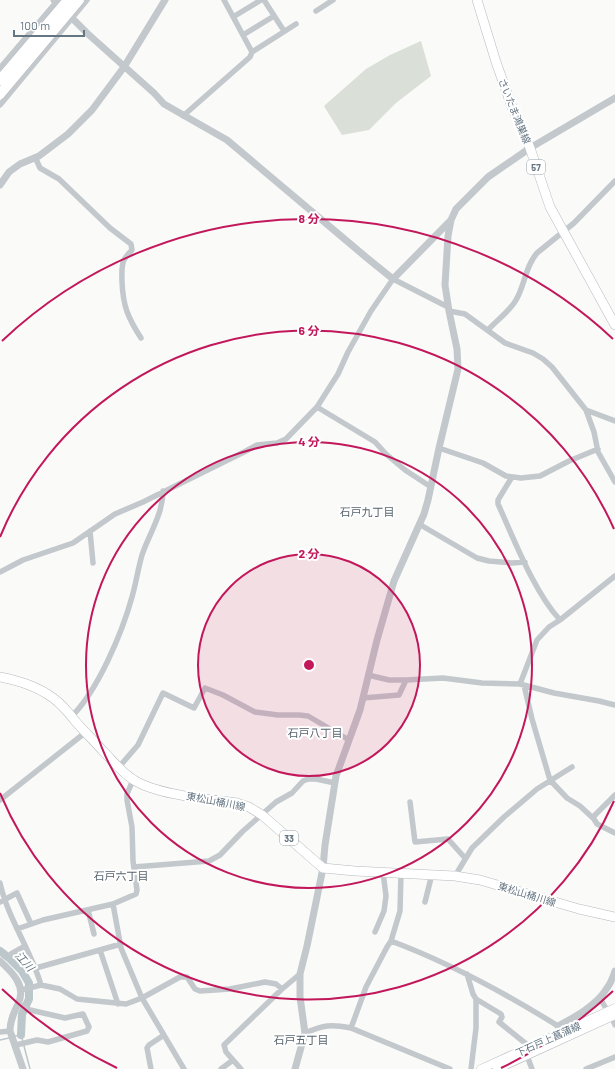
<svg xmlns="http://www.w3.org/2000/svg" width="615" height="1069" font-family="Barlow,'Noto Sans JP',sans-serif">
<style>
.green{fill:#dadfd7}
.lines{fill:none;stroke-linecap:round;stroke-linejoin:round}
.stream{stroke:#bbc7cb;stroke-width:1.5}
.river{stroke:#bbc7cb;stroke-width:8}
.secondary-casing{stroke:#b3babf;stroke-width:9}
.primary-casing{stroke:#b5babe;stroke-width:10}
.minor{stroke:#c3c8cc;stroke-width:5.5}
.tertiary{stroke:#c3c8cc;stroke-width:7}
.secondary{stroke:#fff;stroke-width:8}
.primary{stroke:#fff;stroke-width:9}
.motorway-bridge-casing{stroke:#b4b9bd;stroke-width:11;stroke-linecap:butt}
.motorway-bridge{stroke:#fff;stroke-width:10}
.ring{fill:none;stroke:#c2185b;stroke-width:2}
.labels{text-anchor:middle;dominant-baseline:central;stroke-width:4;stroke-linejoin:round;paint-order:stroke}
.shield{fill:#fff;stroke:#939fa8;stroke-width:1}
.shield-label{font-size:9px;font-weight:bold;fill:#657683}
.street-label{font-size:10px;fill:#657683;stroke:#fff}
.neighbourhood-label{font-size:11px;fill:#57646e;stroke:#fff}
.water-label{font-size:11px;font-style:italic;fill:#60757c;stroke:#fff}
.centre{fill:#c2185b;stroke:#fff;stroke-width:2}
.ring-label{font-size:12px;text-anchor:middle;font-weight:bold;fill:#c2185b;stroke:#fff;stroke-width:4;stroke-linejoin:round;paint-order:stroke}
</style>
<rect width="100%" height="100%" fill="#fafaf8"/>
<path class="green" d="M421,41L431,76L396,103L369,130L342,135L324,106L366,69L390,55Z"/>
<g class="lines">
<path class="stream" d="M15,1036L21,1035L23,1042
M0,1040L9,1038
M24,1046L30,1069"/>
<path class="river" d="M0,951L9,958L22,971L29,983V999L22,1014L21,1035"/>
<g class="secondary-casing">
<path id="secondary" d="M481,1069L615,1008
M497,1069L615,1015"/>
</g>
<g class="primary-casing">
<path id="primary" d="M477,0L496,62L512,107L530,148L550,207L615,325
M0,677C19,681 37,686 53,698C62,704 69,713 76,722C85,732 94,741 103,751C113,761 122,773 134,780C157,795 208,799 237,803L249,807L262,815L323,868L355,871L455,876L480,880L579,909L615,917"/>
</g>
<path class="minor" d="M224,0L252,52
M264,0L284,31
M316,11L333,0
M233,17L261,0
M243,35L274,16
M0,68L58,0
M0,105L87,0
M183,116L250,57L252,52L296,24
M35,157L40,168L59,179L110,228L131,244L132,250C129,253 126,256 124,260C121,266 122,275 122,282C123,306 128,318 141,338
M449,311L465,314L505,343L533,353L543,359L552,367L586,410L594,432L598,452L615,482
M488,330C497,320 510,311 516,300C525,285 525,267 537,253L574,223L615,181
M317,407L375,442L386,454L405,470L431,487
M586,410L615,421
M439,448L483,463L506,476L521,478L540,476L569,461L598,449
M512,477L498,500V504C514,539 534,592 560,620
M419,524L477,558L489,561L512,563L525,562
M90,531L93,563
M0,572L23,560L73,543L115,514L143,502L246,451L257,445L277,443L286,439L317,407L338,374L348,352L371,311L393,279L448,307
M368,675L389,680H406L443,678L482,683L520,684L554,693L599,701L615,705
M520,684L537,640L549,627L560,620L615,576
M524,685L532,719L550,780L567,798L580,806L594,819
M363,698L399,695L406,680
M72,716C98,690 122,633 132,597C136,583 138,569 142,555C149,534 163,514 163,491
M119,767L138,745L163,693L194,708L205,688L223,695L255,712L278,715H299L308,716L349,740
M615,795L594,816V819L597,824L615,833
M0,800L86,732
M410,802L415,842L448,839L465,858
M134,867L209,861L220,855L242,832L276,802L292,793L303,781L308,779H316L335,783
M401,873L400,911L391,941C450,963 505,993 558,1026L559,1029
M455,876L472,848L504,817L537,789L572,767
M0,883C8,919 31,950 41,985
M0,902L17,893L31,924
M425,902L432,874
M113,904L121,948L142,998L184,1069
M88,910L94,934
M17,929L43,920L113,904L136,894L137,890L133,861L132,827L127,800V794L133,780
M375,932L384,911L386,896L383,872
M100,950L118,1004
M11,954L25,946
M36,968L121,944
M467,974L473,994L476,999L501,1014L502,1017L499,1022L530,1047
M21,990L41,985L60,989L77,999L126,1004L142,998L180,977H187L195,989L200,991L230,989L265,982L276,984L282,989
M600,998L608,1012
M611,1016L615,1025
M351,1028L366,987L387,947L391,941
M0,1032L10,1031
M305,1033C324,1025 330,1024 351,1028L450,1069
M16,1045L37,1040L48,1042L87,1031L89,1027L83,1014L65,1018L30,1010L18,1004
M526,1053L532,1069
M151,1069L147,1048L149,1045L164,1035
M221,1069L233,1060
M241,1069L226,1052L224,1045L282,989L300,974
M471,1069L476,1028V999
M586,1069L615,1057"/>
<path class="tertiary" d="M54,0L88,34L154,93L164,104L227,140L367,258L393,279L451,220
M0,185L9,172L20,164L39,156L68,134L92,110L124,67L165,0
M0,961C12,972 27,986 18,1004C14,1013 10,1020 10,1031L23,1069
M558,1026C575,1017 597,1005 607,988C611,983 613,977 615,971
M295,1069L305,1033L300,997V974L307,946L323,868L325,845L336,776L360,710L377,640L394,581L424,514L428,500L439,448L458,369L457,349L449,311L445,285L448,236L451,220L456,209L488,177L530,148L615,98"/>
<use href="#secondary" class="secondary"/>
<use href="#primary" class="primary"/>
<g class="motorway-bridge-casing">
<path id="motorway-bridge" d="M0,80L68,0
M0,94L79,0"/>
</g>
<use href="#motorway-bridge" class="motorway-bridge"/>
</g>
<circle cx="309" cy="665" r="111" fill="#c2185b" fill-opacity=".12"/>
<g class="ring">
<circle cx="309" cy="665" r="111"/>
<circle cx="309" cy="665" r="223"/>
<path d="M614 801A334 334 0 0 1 0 793M0 537A334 334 0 0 1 614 529"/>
<path d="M613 991A446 446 0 0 1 501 1068M117 1068A446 446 0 0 1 2 989M2 341A446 446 0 0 1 613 339"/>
</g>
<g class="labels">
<g class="shield">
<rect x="527" y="160" width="18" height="14" rx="3"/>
<rect x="280" y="831" width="18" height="14" rx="3"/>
</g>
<g class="shield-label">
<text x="536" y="167">57</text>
<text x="289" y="838">33</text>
</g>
<g class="street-label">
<text transform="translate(515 111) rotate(68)">さいたま鴻巣線</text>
<text transform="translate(216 801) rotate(11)">東松山桶川線</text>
<text transform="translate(527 894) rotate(17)">東松山桶川線</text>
<text transform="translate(548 1039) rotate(-24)">下石戸上菖蒲線</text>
</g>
<g class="neighbourhood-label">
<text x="367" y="511">石戸九丁目</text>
<text x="315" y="732">石戸八丁目</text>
<text x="121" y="875">石戸六丁目</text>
<text x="301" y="1039">石戸五丁目</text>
</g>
<g class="water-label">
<text transform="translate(25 961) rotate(48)">江川</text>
</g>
</g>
<circle cx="309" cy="665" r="6" class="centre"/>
<g class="ring-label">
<text x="309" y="223">8 分</text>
<text x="309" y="335">6 分</text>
<text x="309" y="446">4 分</text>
<text x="309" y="558">2 分</text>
</g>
<path d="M14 30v6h70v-6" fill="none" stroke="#657683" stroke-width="2"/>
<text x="20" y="30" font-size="12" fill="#657683" stroke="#ffffff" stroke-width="3" paint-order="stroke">100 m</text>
</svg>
